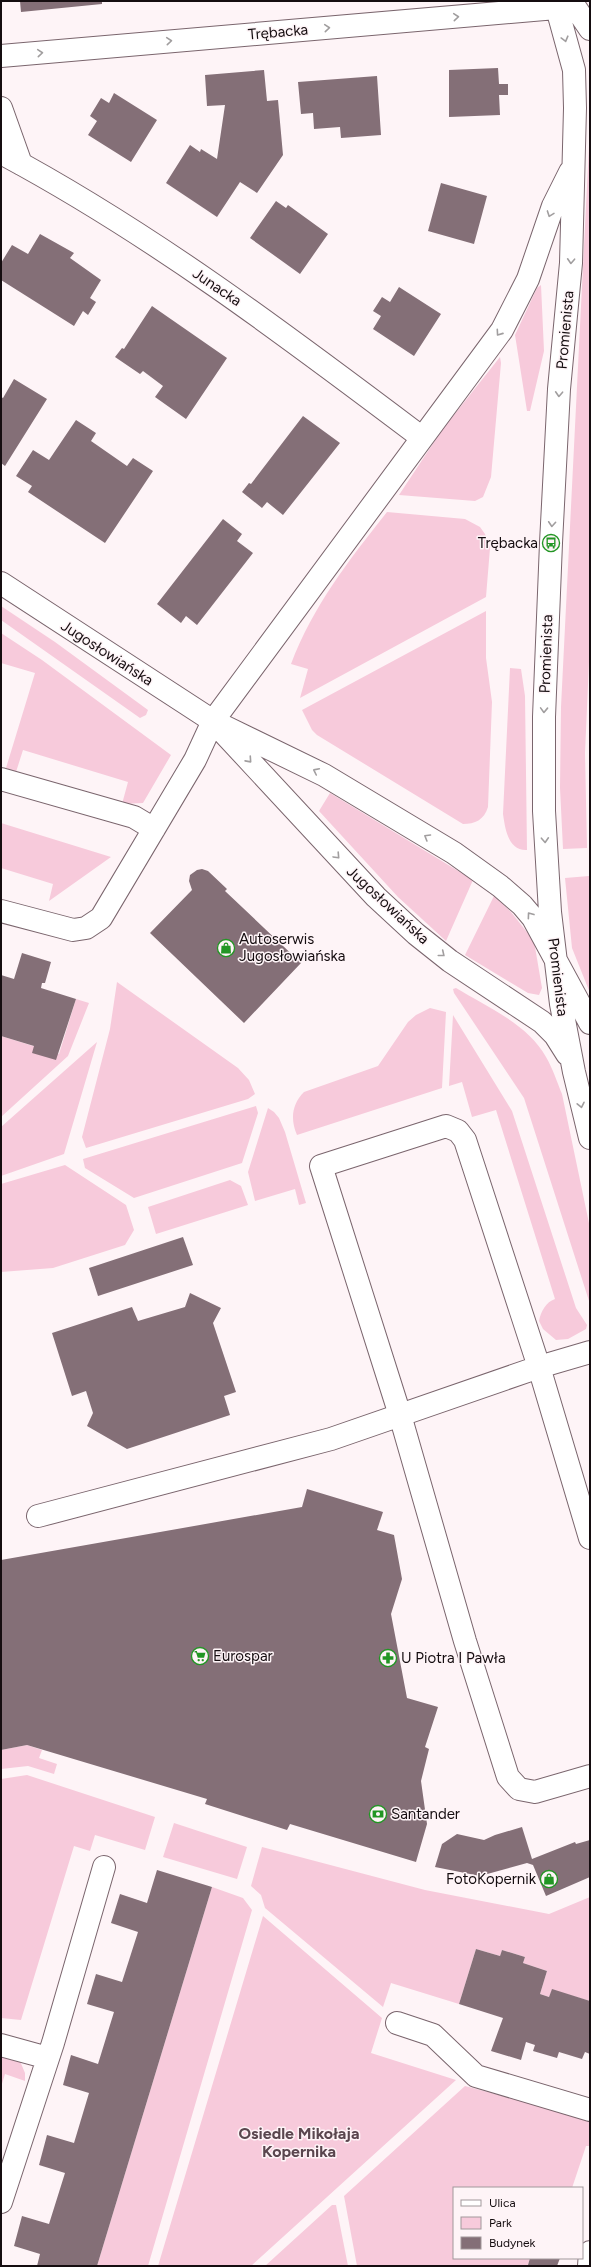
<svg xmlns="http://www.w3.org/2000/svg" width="591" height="2267" font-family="Figtree,sans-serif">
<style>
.green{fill:#f7cadb}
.building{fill:#846f77}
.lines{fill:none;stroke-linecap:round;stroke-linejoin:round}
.minor-casing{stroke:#7a656d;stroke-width:24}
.minor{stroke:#fff;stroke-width:22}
.oneway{stroke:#a19e9f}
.labels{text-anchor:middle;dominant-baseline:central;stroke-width:3;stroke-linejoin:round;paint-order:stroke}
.street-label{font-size:15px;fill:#150d10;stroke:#fef4f7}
.poi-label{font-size:15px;fill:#150d10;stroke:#fef4f7;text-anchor:start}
.neighbourhood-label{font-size:16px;font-weight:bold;fill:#5a464e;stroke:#fef4f7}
</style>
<rect width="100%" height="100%" fill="#fef4f7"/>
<path class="green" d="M589,146L590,639L585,753L587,848L563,849L560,788L561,707Z
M541,285L544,351L530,411H527L515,335L537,288Z
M500,357L501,363L491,477L483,497L475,501L399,495L442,430Z
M387,512L465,519L480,527L485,534L490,548L486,597L300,698L308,669L291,664C313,606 349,560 387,512Z
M1,606L55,642L148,710L146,715L140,718L1,620Z
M486,611V658L492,702L488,807C484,820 475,824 463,824L317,735L312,730L302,710Z
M1,633L42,660L171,755L143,803L122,804L128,782L23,750L16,772L6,768L35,673L1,663Z
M510,668L521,669L525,696L527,850C508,851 505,828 503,814Z
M330,793L473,880L446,941L398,897L319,811Z
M1,823L111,857L49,901L53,884L1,868Z
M589,876L590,882V993L572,948L565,878Z
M494,896L511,912L534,941L542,988L539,995L528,993L465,955Z
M117,982L238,1068L249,1080L255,1094L248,1099L86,1148L82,1137L110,1029Z
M456,988C487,1007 528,1024 546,1057C553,1069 557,1082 562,1094L590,1228V1304L524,1098L454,993L453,989Z
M76,999L89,1003L68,1056L1,1117V1036L59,1054Z
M430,1008L446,1012L442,1088L297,1135C290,1119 292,1104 304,1092L378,1066L408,1022L416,1015Z
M453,1015L512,1111L576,1308L587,1325L586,1329L568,1339L556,1340L543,1329L539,1321C541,1311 546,1302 555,1299L496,1110L472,1117L462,1082L449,1086Z
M97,1042L64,1154L1,1176V1127Z
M256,1106L258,1113L242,1163L134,1198L85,1168L83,1159Z
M268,1108L274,1112L279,1118L285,1132L306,1203L299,1205L295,1189L255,1201L248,1172Z
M65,1165L126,1205L134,1230L125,1245L53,1268L1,1272V1184Z
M230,1180L241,1186L248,1205L156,1234L148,1207Z
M27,1745L42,1750L39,1758L57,1764L54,1774L28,1766L1,1769V1750Z
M27,1775L155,1817L145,1850L95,1835L90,1851L74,1846L21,2020L1,2018V1779Z
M174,1823L247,1847L237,1879L163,1857Z
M262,1847L425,1890L549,1914L590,1897V2001L552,1990L549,1997L540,1994L547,1971L523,1963L525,1957L502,1950L500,1956L476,1949L459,2004L391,1983L383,2007L265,1908L261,1895L251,1886Z
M212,1887L243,1898L252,1910L148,2266H97Z
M263,1916L382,2018L371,2053L456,2080L251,2266H158Z
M1,2056L20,2061L25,2073V2081L5,2074L1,2087Z
M465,2086L590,2119V2146H586L572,2188H454V2258H530L528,2265L530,2266H357L344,2196Z
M332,2205H336L348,2266H265Z"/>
<path class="building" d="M20,1H102V4L21,12Z
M498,68L499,84H508V95H499L500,115L449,117V70Z
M264,70L267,101L278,100L283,155L257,193L240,182L217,217L166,183L190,145L200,152L201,149L217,159L225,105L207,106L205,75Z
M377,76L381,135L341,138L340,127L314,129L313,113L301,114L298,82Z
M114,93L157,120L131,162L88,135L97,121L90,116L101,98L109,103Z
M441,183L487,196L474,244L428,231Z
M276,201L286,208L288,205L328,234L300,274L250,238Z
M40,234L74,253L70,258L101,280L90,298L96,302L88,315L83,311L74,326L1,280V263L12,245L28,254Z
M399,287L441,314L414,356L373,329L381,316L373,311L382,297L390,302Z
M152,306L227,358L186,419L155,397L163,386L143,371L140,374L115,357L122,348L124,349Z
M14,379L47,399L5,466L1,463V397L3,398Z
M303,416L340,443L283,515L267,502L262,508L242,492L249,483L251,484Z
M76,420L96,433L91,441L127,466L133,458L153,471L105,543L28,492L32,486L16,476L33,450L49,460Z
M223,519L242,534L237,541L253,553L197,625L186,616L181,623L157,604Z
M202,869L208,871L227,889L225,891L301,963L244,1023L150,933L192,890L189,881L190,875L197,870Z
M22,953L51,962L45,983H42L41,988L76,999L56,1060L32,1053L34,1046L1,1036V975L14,979Z
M183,1237L193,1265L98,1296L89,1268Z
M190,1293L221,1308L213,1323L236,1392L224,1396L230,1415L127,1449L87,1426L93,1413L86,1391L72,1396L52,1333L132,1307L138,1321L185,1307Z
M307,1489L383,1512L377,1530L394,1535L402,1579L391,1614L407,1698L438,1707L425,1747L429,1749L421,1781L427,1824L416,1862L290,1824L287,1830L205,1804L207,1799L27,1745L1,1750V1560L302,1507Z
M522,1827L532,1859L575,1842L576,1844L590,1840V1877L546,1896L533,1865L527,1863L480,1876L435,1867L442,1844L457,1834L484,1840L495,1835Z
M157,1870L212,1887L97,2266H37L40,2254L14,2246L22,2216L49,2224L65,2173L39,2165L47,2135L74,2143L89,2093L63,2085L71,2055L98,2064L114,2012L87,2004L96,1974L122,1982L138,1932L111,1923L120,1894L147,1903Z
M476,1949L500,1956L502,1950L525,1957L523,1963L547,1971L540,1994L549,1997L552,1989L590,2001V2054L585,2052L582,2059L559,2052L557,2058L533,2051L535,2045L526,2042L521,2060L491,2051L503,2018L459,2004Z
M530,2258H560L557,2266H530L528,2265Z"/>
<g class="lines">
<g class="minor-casing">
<path id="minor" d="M555,1L574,70L575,108L571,263L559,389L551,543L544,717V811L550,912L561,1004L574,1072L590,1138
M571,1L590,29
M1,56L556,8
M1,108L21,164
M1,153C151,233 287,336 421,437
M1,583L213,721L324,775L454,853L500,886L522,905L533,918L590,1023
M221,730L376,897L416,934L450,961L542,1022L555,1035L567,1054
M1,779L134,817L154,829
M1,911L73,930L86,928L101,918L195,760L213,721L502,330L528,279L553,206L570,172
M590,1352L539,1367L590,1538
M38,1516L331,1439L539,1367L465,1140L458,1131L446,1126L321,1166L400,1415L465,1641L508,1777L519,1789L535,1792L590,1776
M397,2023L433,2035L476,2076L590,2110
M1,2045L48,2058
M1,2202L53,2043L104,1867
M589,2266L590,2252"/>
</g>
<use href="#minor" class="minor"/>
</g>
<defs><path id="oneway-chevron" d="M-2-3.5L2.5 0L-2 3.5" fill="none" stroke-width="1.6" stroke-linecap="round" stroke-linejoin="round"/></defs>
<g class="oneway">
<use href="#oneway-chevron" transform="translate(456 17) rotate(-5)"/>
<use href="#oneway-chevron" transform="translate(327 28) rotate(-5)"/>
<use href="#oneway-chevron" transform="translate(565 39) rotate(75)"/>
<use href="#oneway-chevron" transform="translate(169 41) rotate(-5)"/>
<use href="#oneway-chevron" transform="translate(40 53) rotate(-5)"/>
<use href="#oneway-chevron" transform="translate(550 214) rotate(110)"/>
<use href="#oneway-chevron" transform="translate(571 261) rotate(93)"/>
<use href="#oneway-chevron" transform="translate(499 333) rotate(125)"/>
<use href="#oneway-chevron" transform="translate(559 394) rotate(93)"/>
<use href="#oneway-chevron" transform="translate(552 524) rotate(94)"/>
<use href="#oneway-chevron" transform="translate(544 710) rotate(92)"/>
<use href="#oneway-chevron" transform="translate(249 760) rotate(48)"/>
<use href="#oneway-chevron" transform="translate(316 771) rotate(-154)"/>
<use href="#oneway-chevron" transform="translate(427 837) rotate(-149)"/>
<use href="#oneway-chevron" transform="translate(545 840) rotate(87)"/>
<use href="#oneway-chevron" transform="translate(337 856) rotate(47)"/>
<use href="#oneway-chevron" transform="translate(530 915) rotate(-126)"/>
<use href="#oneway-chevron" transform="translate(442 954) rotate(39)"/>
<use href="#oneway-chevron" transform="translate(581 1105) rotate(78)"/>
</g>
<defs>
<g id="bus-ring" transform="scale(0.9)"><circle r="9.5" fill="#fef4f7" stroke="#229624" stroke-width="1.5"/><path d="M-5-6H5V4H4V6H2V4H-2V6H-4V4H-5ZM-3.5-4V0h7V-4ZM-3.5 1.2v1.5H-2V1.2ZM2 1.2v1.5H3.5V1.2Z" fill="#229624"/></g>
<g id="shop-ring" transform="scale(0.9)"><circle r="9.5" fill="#fef4f7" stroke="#229624" stroke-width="1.5"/><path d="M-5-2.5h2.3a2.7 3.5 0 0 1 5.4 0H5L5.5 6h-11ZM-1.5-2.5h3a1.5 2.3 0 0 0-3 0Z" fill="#229624"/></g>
<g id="supermarket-ring" transform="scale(0.9)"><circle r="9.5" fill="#fef4f7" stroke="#229624" stroke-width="1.5"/><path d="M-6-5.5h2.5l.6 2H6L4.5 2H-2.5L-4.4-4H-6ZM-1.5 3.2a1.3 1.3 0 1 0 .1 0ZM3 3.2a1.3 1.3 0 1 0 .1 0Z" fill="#229624"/></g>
<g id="pharmacy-ring" transform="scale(0.9)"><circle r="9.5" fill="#fef4f7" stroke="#229624" stroke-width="1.5"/><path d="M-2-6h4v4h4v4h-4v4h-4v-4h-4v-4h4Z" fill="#229624"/></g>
<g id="bank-ring" transform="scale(0.9)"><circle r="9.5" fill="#fef4f7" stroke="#229624" stroke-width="1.5"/><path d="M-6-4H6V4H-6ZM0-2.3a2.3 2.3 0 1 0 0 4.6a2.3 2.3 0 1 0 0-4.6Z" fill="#229624"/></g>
</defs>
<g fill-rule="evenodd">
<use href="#bus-ring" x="551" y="543"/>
<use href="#shop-ring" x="226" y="948"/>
<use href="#supermarket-ring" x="200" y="1656"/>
<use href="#pharmacy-ring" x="388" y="1658"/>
<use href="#bank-ring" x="378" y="1814"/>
<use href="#shop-ring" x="549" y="1879"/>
</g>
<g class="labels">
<g class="street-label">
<text transform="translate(278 32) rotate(-5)">Trębacka</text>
<text transform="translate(217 287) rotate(34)">Junacka</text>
<text transform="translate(565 330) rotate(-85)">Promienista</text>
<text transform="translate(107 653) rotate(33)">Jugosłowiańska</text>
<text transform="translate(546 654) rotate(-88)">Promienista</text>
<text transform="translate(388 905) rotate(43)">Jugosłowiańska</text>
<text transform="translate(558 977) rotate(83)">Promienista</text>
</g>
<g class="poi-label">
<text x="538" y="543" text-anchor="end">Trębacka</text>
<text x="239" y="939">Autoserwis<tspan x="239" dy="17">Jugosłowiańska</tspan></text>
<text x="213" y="1656">Eurospar</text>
<text x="401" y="1658">U Piotra I Pawła</text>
<text x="391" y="1814">Santander</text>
<text x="536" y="1879" text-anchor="end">FotoKopernik</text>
</g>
<g class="neighbourhood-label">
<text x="299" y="2133">Osiedle Mikołaja<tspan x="299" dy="18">Kopernika</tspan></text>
</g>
</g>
<rect width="591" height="2267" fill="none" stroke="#150d10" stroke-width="4"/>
<rect x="453" y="2187" width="130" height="72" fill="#fef4f7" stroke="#a1989b"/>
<rect x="461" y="2200" width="20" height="6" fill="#ffffff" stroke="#a1989b"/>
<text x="489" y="2207" font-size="12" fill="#150d10">Ulica</text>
<rect x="461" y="2217" width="20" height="12" fill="#f7cadb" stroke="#a1989b"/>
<text x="489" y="2227" font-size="12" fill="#150d10">Park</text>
<rect x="461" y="2237" width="20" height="12" fill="#846f77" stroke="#a1989b"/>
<text x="489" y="2247" font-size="12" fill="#150d10">Budynek</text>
</svg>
